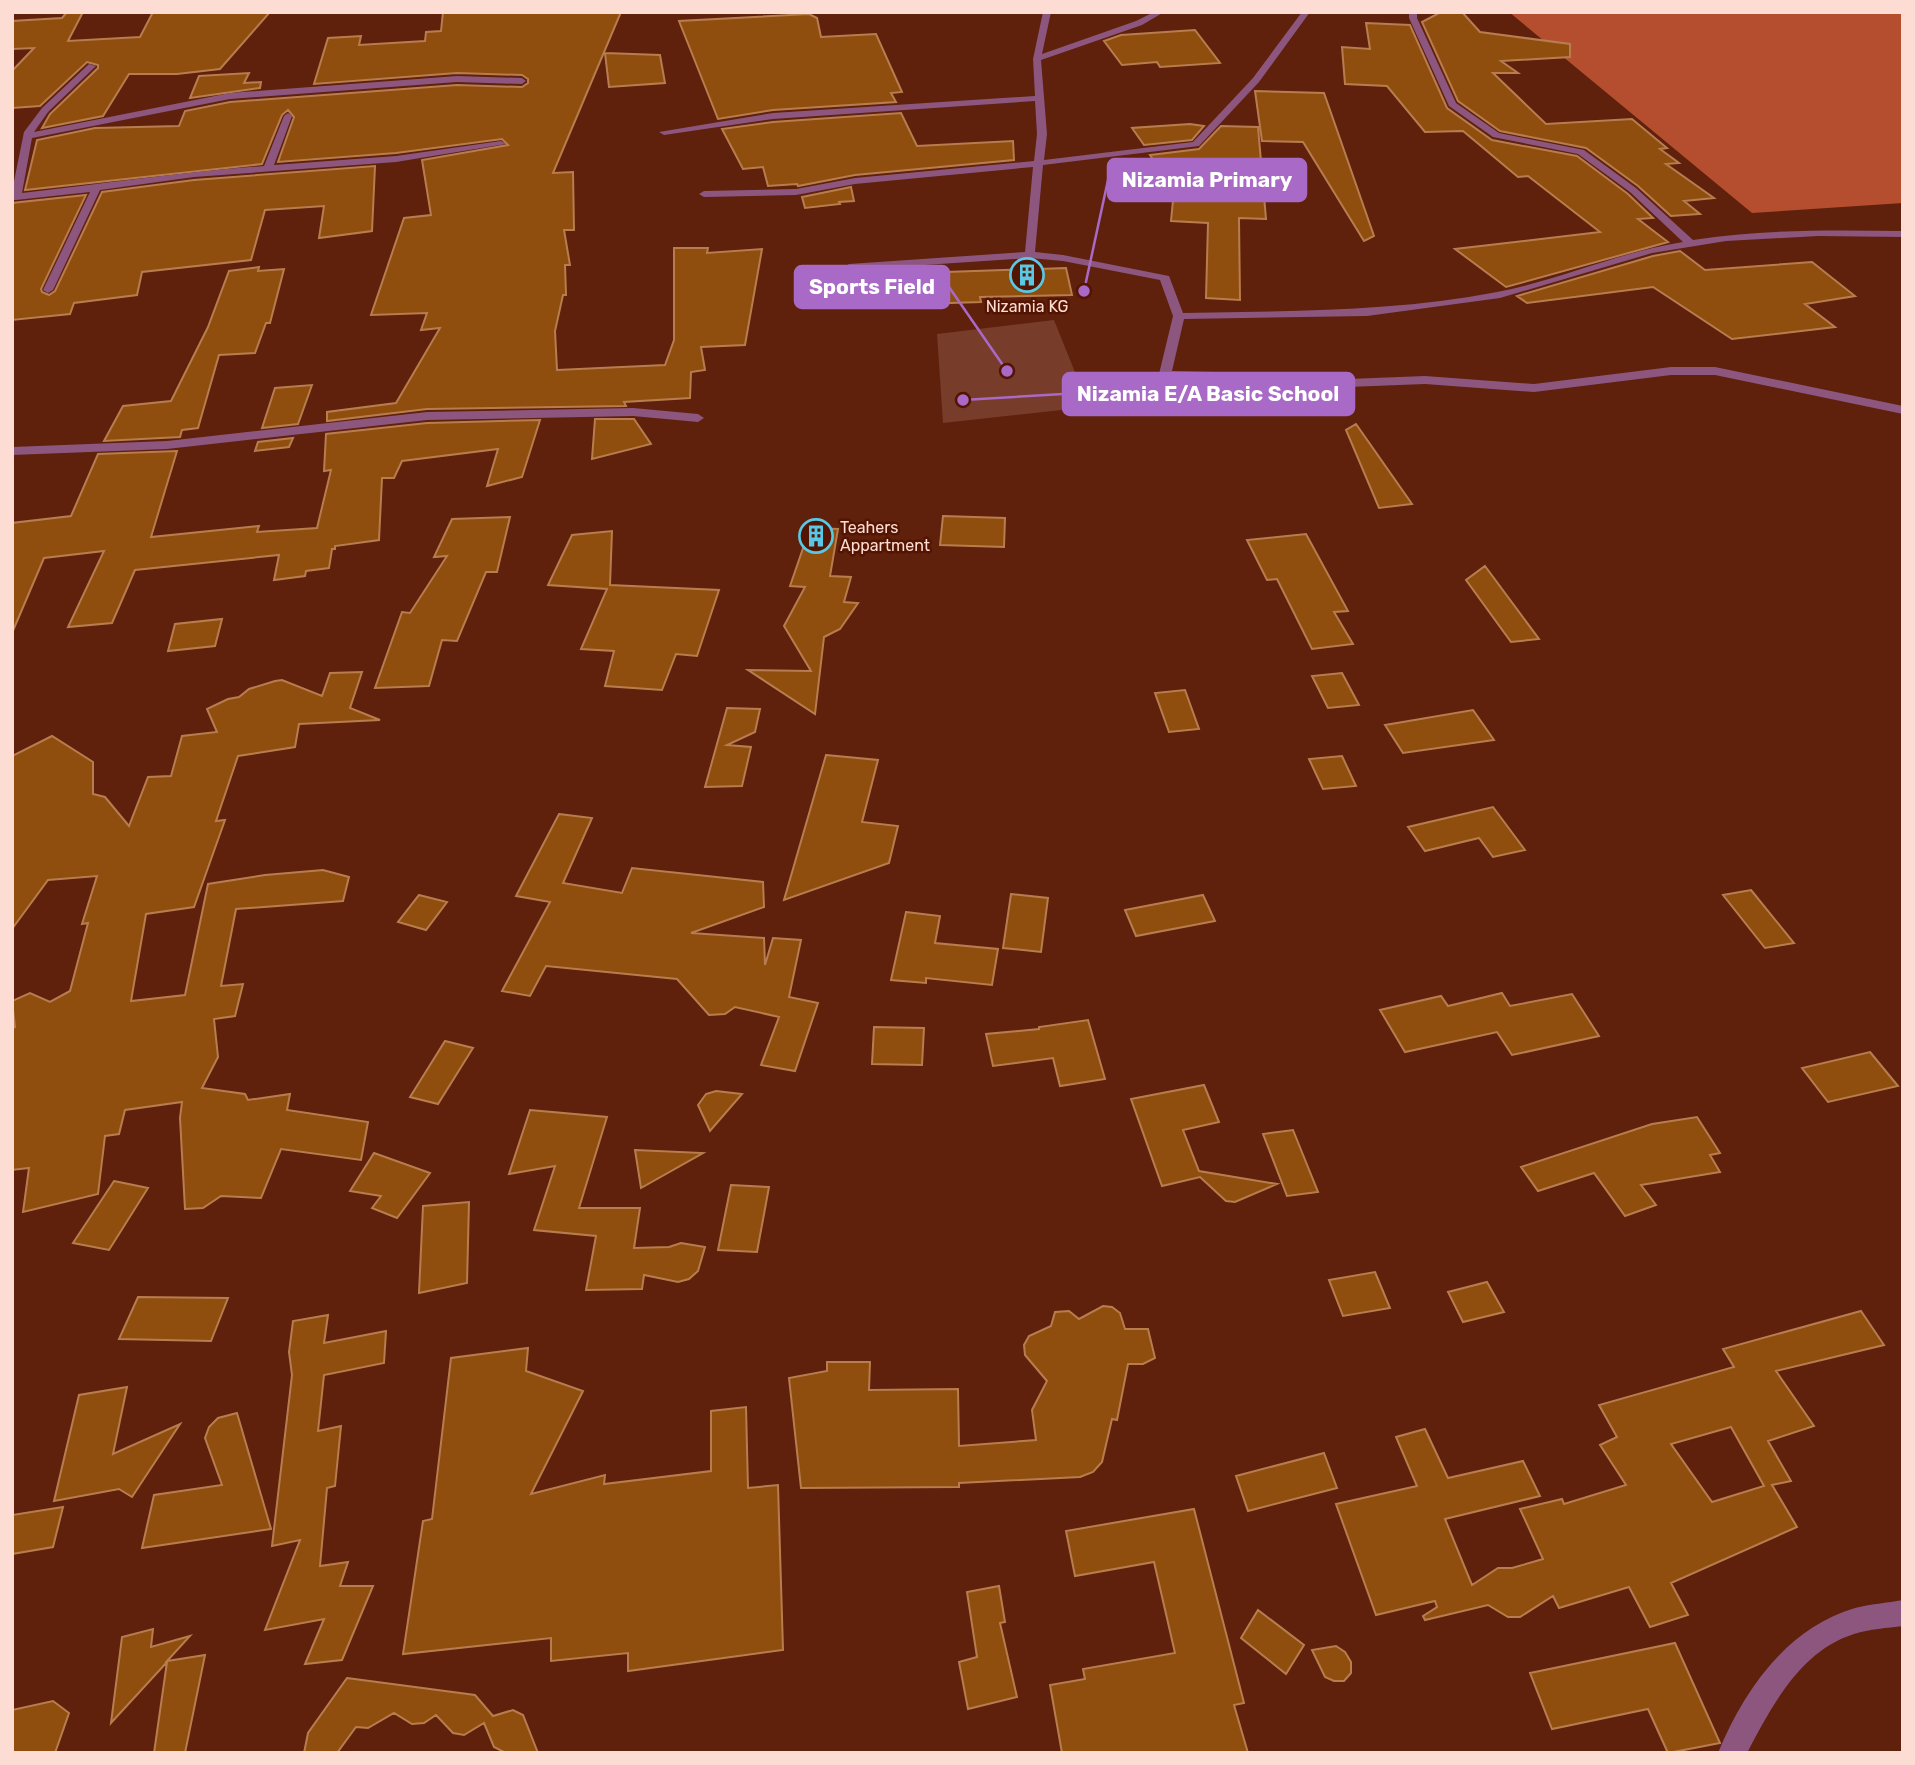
<svg xmlns="http://www.w3.org/2000/svg" width="1915" height="1765" font-family="Rubik,sans-serif">
<style>
.green{fill:#773c2a}
.forest{fill:#b44e2f}
.building{fill:#8f4e0e;stroke:#b87d4f;stroke-width:2;fill-rule:evenodd}
.lines{fill:none;stroke-linecap:round;stroke-linejoin:round}
.minor{fill:#8d567e;fill-rule:evenodd}
.labels{text-anchor:middle;dominant-baseline:central;stroke-width:5;stroke-linejoin:round;paint-order:stroke}
.far-poi-label{font-size:16px;fill:#fdddd3;stroke:#531401}
.leader{fill:none;stroke:#a86ac6;stroke-width:2.5}
.callout-dot{fill:#a86ac6;stroke:#531401;stroke-width:2.5}
.callout{fill:#a86ac6;stroke:#a86ac6;stroke-width:2.5}
.callout-label{font-size:21px;text-anchor:middle;font-weight:bold;fill:#fff}
</style>
<rect width="100%" height="100%" fill="#5f200c"/>
<path class="green" d="M1054,320L1089,407L943,423L937,334Z"/>
<path class="forest" d="M1509,12H1903V203L1752,213Z"/>
<path class="building" d="M67,12H83L68,41L140,37L153,12H270L220,69L177,74H129L103,116L42,128L50,114L98,68V65L87,62L40,106L12,108V71L34,48L12,49V21L62,18Z
M443,12H621L553,173L573,172L574,230H564L570,265H565L566,295H563L555,331L557,370L665,365L674,340V248H708L707,253L762,249L745,345L701,347L705,370L691,372L690,398L624,402L626,406L427,409L327,421V412L396,403L440,328L421,330L427,313L371,315L404,218L431,215L422,160L508,145L502,139L396,153L278,162L294,117L288,110L282,115L262,164L25,190L37,140L95,128L179,126L185,111L230,102L457,85L522,87L528,83V79L522,75L457,73L314,84L328,38L361,36L359,45L425,41L426,32L441,31Z
M1441,12H1462L1480,32L1570,44V57L1501,61L1518,73H1493L1546,124L1632,119L1667,148L1660,149L1679,163L1666,164L1714,198L1684,201L1700,214L1671,216L1638,186L1586,148L1500,131L1458,101L1422,22Z
M809,14L817,18L821,37L876,34L902,92L891,93L896,102L773,110L718,119L679,21Z
M1366,23L1410,25L1447,108L1492,140L1577,156L1628,194L1653,218L1638,219L1668,242L1506,287L1455,249L1600,232L1528,176L1518,177L1463,131L1425,132L1387,86L1345,84L1342,47L1370,49Z
M1195,30L1220,63L1160,67L1157,62L1122,65L1104,41L1121,35Z
M605,53L660,55L665,83L609,87Z
M249,73L244,83L261,82L260,88L190,98L199,76Z
M1255,91L1324,93L1374,236L1364,241L1303,142L1262,141Z
M901,113L917,146L1013,141L1014,160L855,175L798,186L797,184L768,186L763,167L743,169L722,129L773,122Z
M1190,124L1204,126L1192,140L1144,145L1132,128Z
M1221,126L1258,127L1266,219L1239,218L1240,300L1206,298L1208,223L1171,221L1174,190L1150,155L1199,149Z
M375,166L372,231L319,238L324,206L265,210L251,260L142,272L137,295L74,303L70,314L12,320V203L86,195L41,289L42,292L49,295L55,291L102,192L194,180Z
M851,187L854,201L839,202L840,204L805,208L802,197Z
M1680,251L1705,270L1812,262L1855,296L1805,304L1835,327L1732,339L1653,287L1527,303L1517,296L1653,256Z
M259,267L258,271L284,269L270,323H266L255,353L219,355L198,428L182,430L180,437L104,441L123,406L171,401L208,327L229,271Z
M1066,268L1072,295L980,297L981,302L889,305L888,274Z
M312,385L298,424L262,428L275,388Z
M595,419H634L651,444L592,459Z
M540,420L522,477L487,486L498,449L402,461L394,478H382L379,540L335,546V549H332L329,568L306,571L305,576L274,580L279,555L135,570L112,623L68,627L104,551L44,558L12,633V523L71,516L98,454L177,451L151,537L259,526L257,532L317,528L331,470L324,471L326,434L427,423Z
M1356,424L1412,504L1379,508L1346,430Z
M293,438L289,447L255,451L258,442Z
M943,516L1005,518L1004,547L940,545Z
M510,517L497,572H486L457,641L442,640L429,686L375,688L402,612L410,613L447,556L434,557L452,519Z
M810,528L838,529L830,576L851,577L844,602L858,603L840,629L824,637L815,714L748,670L811,671L784,626L805,587L790,586Z
M612,531L610,585L719,590L697,656L676,654L662,690L605,686L614,651L581,649L607,589L548,585L572,535Z
M1306,534L1348,611L1334,612L1353,644L1312,649L1277,579L1267,580L1247,540Z
M1485,566L1539,639L1511,642L1466,580Z
M222,619L215,646L168,651L175,624Z
M362,672L350,708L380,720L299,724L295,747L238,756L216,821L225,820L194,907L146,914L131,1001L185,995L208,884L265,875L323,870L349,877L343,901L236,909L221,986L243,984L235,1016L214,1019L218,1057L202,1088L245,1094L248,1100L290,1094L287,1110L368,1122L361,1160L281,1149L261,1198L221,1196L203,1208L185,1209L180,1118L182,1102L125,1110L119,1134L105,1136L98,1194L23,1212L29,1168L12,1170V1029L15,1027L12,1001L30,993L50,1002L70,991L88,923L82,924L97,876L48,880L12,929V756L52,736L93,762V794L105,797L129,826L148,777L171,776L182,736L217,732L207,709L228,699L239,697L249,689L275,681L282,680L322,696L330,673Z
M1342,673L1359,705L1328,708L1312,676Z
M1185,690L1199,729L1169,732L1155,693Z
M727,708L760,709L755,732L727,745L751,747L742,786L705,787Z
M1473,710L1494,740L1403,753L1385,725Z
M826,755L878,760L862,822L898,826L889,863L784,900Z
M1342,756L1356,786L1323,789L1309,759Z
M1493,807L1525,850L1493,857L1479,838L1425,851L1408,827Z
M559,814L592,818L563,883L622,893L632,868L763,882L764,907L691,933L764,938L765,965L773,938L801,940L789,997L818,1003L795,1071L761,1065L779,1017L735,1007L725,1014L709,1015L677,979L546,966L530,996L502,991L550,902L516,896Z
M1751,890L1794,943L1765,948L1723,895Z
M1011,894L1048,898L1041,952L1003,948Z
M419,895L447,902L426,930L398,922Z
M1203,895L1215,921L1136,936L1125,910Z
M906,912L940,916L935,943L998,949L992,985L926,978V983L891,980Z
M1502,993L1510,1006L1572,994L1599,1036L1512,1055L1497,1032L1405,1052L1380,1010L1441,996L1448,1006Z
M1088,1020L1105,1079L1060,1086L1053,1058L993,1066L986,1034L1039,1029V1027Z
M874,1027L924,1028L922,1065L872,1064Z
M445,1041L473,1048L438,1104L410,1097Z
M1870,1052L1898,1086L1828,1102L1802,1068Z
M1204,1085L1219,1122L1183,1130L1199,1171L1277,1184L1235,1202L1226,1201L1200,1177L1162,1186L1131,1099Z
M716,1091L742,1094L710,1131L698,1105L706,1094Z
M530,1110L607,1117L579,1208H640L634,1248L669,1247L681,1243L705,1247L698,1271L689,1279L678,1282L644,1275L642,1289L586,1290L596,1236L534,1230L555,1166L509,1174Z
M1697,1117L1720,1153L1710,1155L1720,1172L1641,1185L1656,1205L1625,1216L1594,1173L1538,1191L1521,1167L1652,1124Z
M1293,1130L1318,1192L1287,1196L1263,1134Z
M635,1150L703,1153L641,1188Z
M374,1153L430,1173L397,1218L372,1208L381,1196L350,1191Z
M114,1181L148,1188L109,1250L73,1243Z
M731,1185L769,1187L757,1252L718,1250Z
M469,1202L467,1283L419,1293L423,1206Z
M1375,1272L1390,1308L1343,1316L1329,1280Z
M1487,1282L1504,1312L1463,1322L1448,1292Z
M138,1297L228,1298L211,1341L119,1339Z
M1103,1306L1112,1307L1120,1313L1125,1329H1148L1155,1358L1143,1364H1128L1117,1420L1112,1419L1102,1462L1093,1472L1080,1477L959,1483V1487L801,1488L789,1378L827,1371V1362H870L869,1390L958,1389L959,1446L1036,1440L1032,1410L1047,1381L1025,1355L1024,1345L1029,1336L1051,1326L1055,1312L1069,1311L1079,1319Z
M1861,1311L1884,1345L1776,1371L1814,1426L1768,1441L1791,1481L1772,1485L1797,1527L1671,1583L1688,1615L1650,1627L1629,1587L1559,1608L1553,1596L1520,1617H1508L1488,1605L1425,1620L1423,1616L1437,1607L1435,1601L1376,1615L1336,1504L1417,1486L1396,1437L1425,1429L1448,1478L1523,1461L1540,1496L1445,1519L1472,1585L1498,1568H1512L1543,1559L1520,1509L1562,1499L1564,1504L1626,1485L1600,1445L1617,1437L1599,1405L1734,1367L1723,1349ZM1731,1427L1764,1486L1712,1502L1671,1444Z
M328,1315L324,1343L386,1331L384,1363L324,1375L318,1431L341,1426L335,1486L327,1488L320,1566L348,1562L340,1586H373L342,1660L305,1664L324,1619L265,1630L300,1540L272,1546L292,1375L289,1352L293,1321Z
M528,1348L526,1371L583,1391L531,1494L605,1475L604,1484L711,1471V1411L746,1407L748,1488L778,1485L783,1650L628,1671V1653L551,1661V1638L403,1654L423,1521L432,1519L451,1358Z
M127,1387L113,1454L180,1424L132,1497L119,1489L54,1501L79,1395Z
M237,1413L271,1529L142,1548L154,1495L222,1485L205,1438L209,1427L218,1418Z
M1324,1453L1337,1488L1248,1511L1236,1476Z
M63,1507L53,1547L12,1554V1515Z
M1194,1509L1244,1703L1234,1705L1248,1753H1062L1050,1685L1085,1679L1083,1669L1175,1653L1154,1562L1075,1576L1066,1531Z
M999,1586L1005,1622L1000,1623L1017,1697L968,1709L959,1662L977,1657L967,1592Z
M1258,1610L1304,1645L1286,1674L1241,1638Z
M153,1629L151,1647L190,1636L167,1661L205,1655L185,1753H154L167,1662L111,1723L122,1637Z
M1675,1643L1720,1743L1668,1753L1648,1709L1552,1729L1530,1673Z
M1336,1646L1345,1652L1351,1662V1673L1344,1681H1334L1325,1677L1312,1650Z
M347,1678L475,1695L493,1716L513,1710L523,1715L538,1753H506L494,1747L484,1723L464,1735L453,1733L436,1715L424,1723L412,1724L394,1713L368,1728L356,1727L337,1753H304L308,1733Z
M53,1701L69,1713L55,1753H12V1710Z"/>
<g class="lines">
<path class="minor" d="M1043,12H1051L1042,54L1136,21L1154,12H1164L1142,25L1041,60L1047,134L1044,160L1193,142L1253,78L1302,12H1310L1259,82L1199,146L1043,165L1035,252L1063,255L1169,276L1183,313C1289,311 1393,312 1497,292C1560,280 1619,252 1683,242L1630,192L1578,154L1493,137L1449,106L1409,18V12H1417V18L1456,103L1499,133L1584,150L1636,188L1693,240C1762,229 1833,230 1903,231V237L1818,236L1726,241L1652,253L1500,298L1367,316L1184,319L1172,371L1215,372L1271,382L1425,376L1534,384L1671,367H1715L1903,406V414L1715,375H1671L1534,392L1425,384L1271,390L1215,380L1165,378L1159,374L1173,316L1160,280L1063,261L1030,258L849,270L844,267L849,264L1025,252L1033,167L855,184L796,195L704,197L699,194L704,191L796,189L855,178L1034,161L1037,134L1035,101L773,119L664,135L659,132L773,113L1035,96L1033,59Z
M89,64L96,66L48,112L34,132L230,93L457,76L522,78L526,81L522,84L457,82L230,99L32,138L22,193C103,184 183,172 264,166L284,116L288,113L292,116L274,165L396,156L501,141L506,144L396,162L194,177L100,190L53,290L48,293L43,290L90,192L16,200H12V191L24,132L42,108Z
M633,408L698,414L704,418L698,422L633,416L427,420L167,449L12,455V447L167,441L427,412Z
M1903,1600V1626C1887,1628 1870,1629 1854,1634C1800,1651 1772,1706 1747,1753H1718C1744,1690 1787,1628 1855,1608C1870,1604 1887,1603 1903,1600Z"/>
</g>
<defs>
<g id="building-ring" transform="scale(1.75)"><circle r="9.5" fill="#531401" stroke="#59c8e5" stroke-width="1.5"/><path d="M-4-6H4V6H1V3H-1V6H-4ZM-2.5-4.3h1.7v1.8h-1.7ZM.8-4.3h1.7v1.8H.8ZM-2.5-1h1.7V.8h-1.7ZM.8-1h1.7V.8H.8Z" fill="#59c8e5"/></g>
</defs>
<g fill-rule="evenodd">
<use href="#building-ring" x="1027" y="275"/>
<use href="#building-ring" x="816" y="536"/>
</g>
<g class="labels">
<g class="far-poi-label">
<text x="1027" y="306">Nizamia KG</text>
<text x="840" y="527" text-anchor="start">Teahers<tspan x="840" dy="18">Appartment</tspan></text>
</g>
</g>
<path class="leader" d="M1084 291L1108 180M1007 371L949 287M963 400L1063 394"/>
<g class="callout-dot">
<circle cx="1084" cy="291" r="7"/>
<circle cx="1007" cy="371" r="7"/>
<circle cx="963" cy="400" r="7"/>
</g>
<g class="callout">
<rect x="1108" y="159" width="198" height="42" rx="7"/>
<rect x="795" y="266" width="154" height="42" rx="7"/>
<rect x="1063" y="373" width="291" height="42" rx="7"/>
</g>
<g class="callout-label">
<text x="1207" y="187">Nizamia Primary</text>
<text x="872" y="294">Sports Field</text>
<text x="1208" y="401">Nizamia E/A Basic School</text>
</g>
<rect width="1915" height="1765" fill="none" stroke="#fdddd3" stroke-width="28"/>
</svg>
